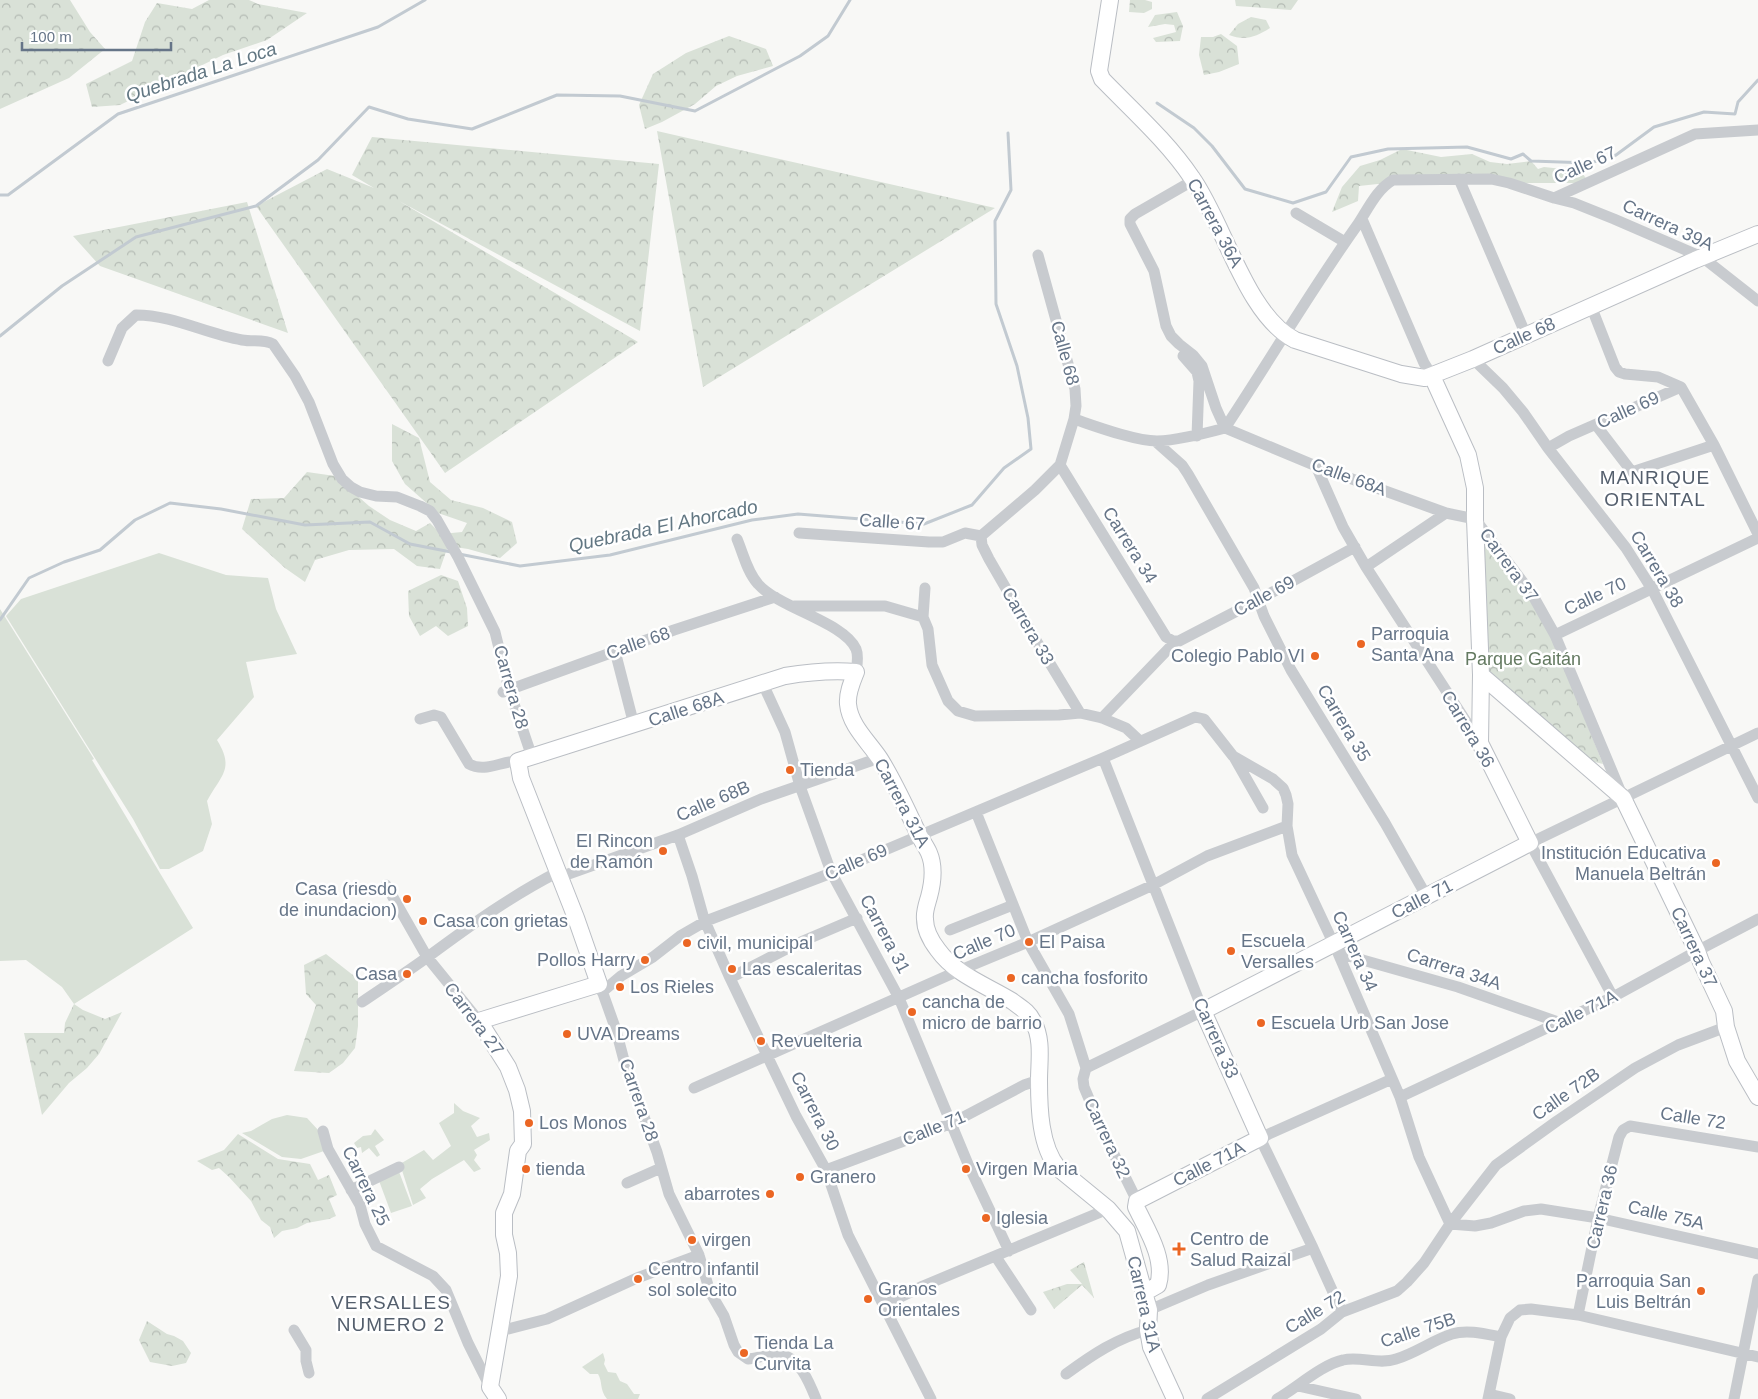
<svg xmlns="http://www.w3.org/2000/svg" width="1758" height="1399" font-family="Arial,sans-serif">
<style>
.grass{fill:#d9e1d7}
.forest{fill:url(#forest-crowns)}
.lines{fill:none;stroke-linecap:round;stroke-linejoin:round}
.stream{stroke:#c2cad1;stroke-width:3}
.secondary-casing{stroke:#babec4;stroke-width:18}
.street{stroke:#c8cbcf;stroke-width:11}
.secondary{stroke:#fff;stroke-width:16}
.poi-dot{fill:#eb6623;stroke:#fff;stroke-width:2}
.labels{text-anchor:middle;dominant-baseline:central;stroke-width:5;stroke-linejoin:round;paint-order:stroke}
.street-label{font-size:18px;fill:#667588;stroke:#fff}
.poi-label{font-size:18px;fill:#667588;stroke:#fff;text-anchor:start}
.park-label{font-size:18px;fill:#647a61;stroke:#fff}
.water-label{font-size:19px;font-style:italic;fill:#627783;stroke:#fff}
.neighbourhood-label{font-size:19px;letter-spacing:1px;fill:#545f6d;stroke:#fff}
</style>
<defs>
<pattern id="forest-crowns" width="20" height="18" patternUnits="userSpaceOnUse" patternTransform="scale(1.25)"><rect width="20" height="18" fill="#d9e1d7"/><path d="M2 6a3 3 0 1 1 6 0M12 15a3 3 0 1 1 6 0" fill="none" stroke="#b4bbb4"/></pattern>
</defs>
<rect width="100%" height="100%" fill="#f8f8f6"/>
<path class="grass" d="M159,553L226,575L268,578L276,609L297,654L246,662L254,697L217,740C235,769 221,775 207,801L212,824L203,851L169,869H160L133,819L6,616L21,599Z
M0,609L94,759L92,760L193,928L74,1004L62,987L26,960L0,961Z
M454,1103L463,1111L480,1118L471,1126L477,1137L489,1133L490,1140L474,1150L477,1155L474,1160L481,1169L474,1172L464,1160L432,1179L420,1189L426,1198L413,1205L400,1164L424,1150L433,1160L451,1146L439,1123L454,1113Z
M287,1115L307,1118L319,1131L324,1151L301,1159L282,1157L242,1133L251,1131L272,1119Z
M375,1129L384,1140L375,1146L380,1155L377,1157L369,1148L362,1153L361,1147L357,1148L354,1143L363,1136L371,1135Z
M398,1169L412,1206L391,1213L378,1178Z
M603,1353L605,1360L604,1364L608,1372L616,1373L620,1381L627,1384L634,1394H640L638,1399H607C599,1389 603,1382 598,1374H590L582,1367Z"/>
<path class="forest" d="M0,0H70L90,32L105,49L69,78L0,109Z
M209,0H249L258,4L307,13L267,40L223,55L120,105L92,107L86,84L132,61L145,22L157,3L192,9Z
M1130,0H1145L1152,2V9L1144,13L1129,12Z
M1235,0H1298L1291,10L1236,6Z
M1177,12L1183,26L1180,41L1156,42L1153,38L1176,32L1174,25L1165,24L1148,27L1155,15Z
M1251,17L1266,20L1270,28C1256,37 1245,41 1229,35L1238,24Z
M1221,34L1237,46L1239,64L1219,72L1204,75L1199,55L1201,37H1213Z
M729,36L766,49L773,66L737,76L716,86L695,104L662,122L645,129L639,105L653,74L686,53Z
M657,131L995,208L703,387Z
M372,137L659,164L640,331L399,201L638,342L445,473L256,206L327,169L374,188L352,175Z
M1402,149L1441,157L1472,154L1490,162L1507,164L1531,161L1538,169L1544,167L1581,171L1589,183H1387L1359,186L1358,201L1332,212L1342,187L1360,166L1380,160Z
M247,202L288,333L100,266L73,236Z
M392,424L419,438L430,482L451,500L483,508L512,522L517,543L500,558L468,549L448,546L440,569L417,566L394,549L349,550L315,560L305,582L285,568L242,529L251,499L284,498L307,472L335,476L369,506L390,520L416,531L430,523L441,534L462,532L467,523L438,513L405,484L392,461Z
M1487,541L1541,610L1603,764L1578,758L1481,675L1477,567Z
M441,575L458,581L467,608L468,626L448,636L436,626L420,636L409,616L408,591Z
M326,954L358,979V1026L355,1048L343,1063L329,1073L294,1071L316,1005L306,994L304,965Z
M74,1004L83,1010L105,1019L122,1012L99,1054L87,1068L69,1083L42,1115L24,1033H64L65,1023Z
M238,1134L278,1159L310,1164L318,1180L329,1175L337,1195L329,1199L336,1216L329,1219L307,1223L297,1228L282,1231L274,1238L270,1227L261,1220L251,1201L229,1177L219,1168L212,1170L197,1161L224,1150Z
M1084,1262L1094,1298L1082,1285L1054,1309L1043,1292L1067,1284H1082L1070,1270Z
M147,1321L167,1334L174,1336L183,1341L191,1353L186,1363L172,1366L150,1362L139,1340Z"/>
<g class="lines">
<path class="stream" d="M1157,103L1194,128L1212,146L1245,189L1293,203L1326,192L1351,157L1388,149L1467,147L1511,159L1523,154L1531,161L1590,163L1616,155L1654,127L1704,112L1735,114L1738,102L1758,80
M0,195H8L118,114L378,27L425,0
M0,336L62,286L136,237L256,206L318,160L369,107L408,119L472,129L557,95L620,96L695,111L800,56L828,36L850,0
M459,554L520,566L610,555L752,520L798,514L924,524L972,505L1004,468L1031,449L1028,418L1017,366L996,304L995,221L1011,190L1008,133
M0,620L29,578L64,562L100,550L135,520L170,503L221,509L305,525L370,522L410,544L451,552"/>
<g class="secondary-casing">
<path id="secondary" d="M1110,0L1099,71L1102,79C1132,110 1168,142 1192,178C1224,223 1246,315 1295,340L1401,374L1425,378L1473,359L1695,260L1758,234
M1481,675L1623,798L1697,951L1701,962L1724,1011L1726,1027L1737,1061L1758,1097
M1144,1293L1158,1285C1166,1259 1147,1230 1136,1207L1137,1201L1260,1138L1203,1011L1530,843L1480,743L1481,675L1475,519V488L1468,455L1432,376
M498,1399L490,1387L509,1276L508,1253L504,1235V1213L512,1194L518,1151L523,1144L522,1111L517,1090L508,1067L479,1021L599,984L576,918L521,778L518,761L785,676C809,672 831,670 856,672C852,682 847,693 848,704C850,726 869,742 880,759C895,783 906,808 918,833C921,840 926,846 929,853C935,867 933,882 929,897C927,904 924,912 925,919C925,931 931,941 938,950C956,975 986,985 1012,1001C1021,1008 1028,1011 1033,1021C1043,1040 1039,1060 1039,1081C1039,1108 1040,1146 1058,1168L1108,1209L1127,1231L1149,1310L1148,1330L1151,1347L1175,1399"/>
</g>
<path class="street" d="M1459,179L1526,335
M1194,180L1135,214L1130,219V224L1154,271L1166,326L1171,336L1179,344L1193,355L1202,366L1216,408L1225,428
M1554,198L1695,134L1758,130
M1296,213L1345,242
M1362,219L1424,363L1432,376
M1591,306L1615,367L1619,372L1625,374L1658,377L1681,387L1714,445L1758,534
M1183,356L1197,372L1199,381L1197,436
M1473,359L1503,388L1523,412L1548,448L1626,548L1652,589L1758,798
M108,361L122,328L136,315C173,315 206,334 242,340C253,342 264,339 273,344L295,376L309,402L333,464L342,479L351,487L360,492L376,496L397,497L420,506L430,511L437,520L458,557L495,632L509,689L532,757
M1074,419C1095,426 1135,441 1157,441C1180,440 1203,434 1225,428
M1596,425L1632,472L1714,445
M1225,428C1270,360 1311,290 1358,224C1368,209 1377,189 1393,180L1491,179L1509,183L1554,198L1574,203L1614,219L1702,257L1758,301
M1225,428L1316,466L1446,513L1475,519L1532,594L1555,635L1622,795
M1155,441L1182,465L1188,474L1254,588L1264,616L1291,670L1385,823L1427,897
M1548,448L1569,436L1681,387
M1060,465L1166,637L1173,641H1179L1258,600L1355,547
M1316,466L1343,527L1366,567L1480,743
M799,533L929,542H943L965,533L981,536
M981,536L1035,490L1060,465L1074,419L1076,406L1075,389L1038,255
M981,536L982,545L989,559L1037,642L1080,713
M737,539C743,553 747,572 758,584C779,608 844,622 856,649C859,656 857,665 856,672
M1366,567L1446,513
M925,588L923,617L928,629L932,665L948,701L958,711L975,716L1059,715L1080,713L1102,718L1126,728L1140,741
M794,606H885L923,617
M1555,635L1758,538
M615,651L634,725
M763,684L785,732L800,786L831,872L899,998L968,1164L1009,1251
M503,692L674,630L775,597
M1102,718L1175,642
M420,719L434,715L441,717L469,764C485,773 501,761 518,761
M1234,757L1263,808
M976,812L1028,942L1069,1014L1086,1068L1083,1079L1084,1087L1103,1132L1137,1201
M678,835L692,876L704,919L730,978L796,1116L826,1170L848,1235L931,1399
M560,877L678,835L761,799L879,758
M386,885L427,957L479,1021
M950,930L1013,905
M1338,953L1458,987L1558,1022
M730,978L796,944L857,918
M600,985L616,1030L626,1068L657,1152L669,1194L699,1255L710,1292L724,1316L734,1345L738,1352L748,1359C758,1358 769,1354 780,1355C799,1356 810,1384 816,1399
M602,992L621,976L653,957L680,936L706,921L826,875L1103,758L1195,717L1204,719L1233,756L1273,779L1283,788L1286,795L1288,804L1287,826L1292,855L1338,953L1400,1097L1419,1157L1450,1224
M1613,997L1530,843L1758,733
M362,1002C384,987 407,972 429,956C471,925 511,896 558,872
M1086,1068L1203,1011L1103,758
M694,1088L958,971L1028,942L1153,885L1207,856L1287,826
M1400,1097L1613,997L1697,951L1758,919
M323,1131L328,1149L360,1205L365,1224L376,1246L433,1276L446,1290L468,1343L490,1387
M826,1170L952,1123L1024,1085L1039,1080
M627,1183L661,1168
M351,1190L399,1167
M1450,1224L1475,1226L1491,1223L1524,1211L1541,1209L1598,1218L1758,1254
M996,1257L1031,1310
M884,1305L923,1286L1108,1209
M1149,1310L1208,1285L1313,1248
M1342,1312L1313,1248L1260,1138L1392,1079
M1578,1315L1598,1218L1619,1137L1623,1130L1630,1126L1758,1147
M294,1330L306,1350V1361L309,1373
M500,1331L547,1319L637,1278L699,1255
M1066,1374C1092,1355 1117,1338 1148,1330
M1298,1386L1356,1399
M1489,1394L1510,1399
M1207,1399L1321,1329L1342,1312L1397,1291L1407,1282L1424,1263L1450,1224L1496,1165L1557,1121L1635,1068L1678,1045L1726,1027
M1277,1399C1296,1388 1323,1364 1343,1360C1360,1356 1379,1365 1396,1359C1416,1353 1433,1340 1452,1334C1467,1329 1486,1334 1501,1337
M1488,1399L1501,1337L1510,1318L1520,1310L1531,1309L1578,1315L1758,1357
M1734,1399L1758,1279"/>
<use href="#secondary" class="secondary"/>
</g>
<g class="poi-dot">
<circle cx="1361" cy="644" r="5"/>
<circle cx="1315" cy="656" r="5"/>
<circle cx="790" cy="770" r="5"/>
<circle cx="663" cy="851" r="5"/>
<circle cx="1716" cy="863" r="5"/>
<circle cx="407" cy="899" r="5"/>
<circle cx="423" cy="921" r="5"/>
<circle cx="1029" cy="942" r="5"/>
<circle cx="687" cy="943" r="5"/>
<circle cx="1231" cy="951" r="5"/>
<circle cx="645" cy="960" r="5"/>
<circle cx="732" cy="969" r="5"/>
<circle cx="407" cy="974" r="5"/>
<circle cx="1011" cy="978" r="5"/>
<circle cx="620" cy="987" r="5"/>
<circle cx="912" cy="1012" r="5"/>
<circle cx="1261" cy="1023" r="5"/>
<circle cx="567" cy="1034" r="5"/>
<circle cx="761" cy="1041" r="5"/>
<circle cx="529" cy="1123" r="5"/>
<circle cx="526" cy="1169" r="5"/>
<circle cx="966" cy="1169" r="5"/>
<circle cx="800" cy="1177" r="5"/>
<circle cx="770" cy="1194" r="5"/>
<circle cx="986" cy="1218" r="5"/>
<circle cx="692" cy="1240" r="5"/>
<path d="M1176.5 1241.5h5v5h5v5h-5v5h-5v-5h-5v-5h5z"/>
<circle cx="638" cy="1279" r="5"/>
<circle cx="1701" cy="1291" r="5"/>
<circle cx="868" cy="1299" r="5"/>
<circle cx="744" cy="1353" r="5"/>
</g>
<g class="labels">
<g class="street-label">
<text transform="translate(1585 165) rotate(-24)">Calle 67</text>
<text transform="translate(1215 223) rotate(62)">Carrera 36A</text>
<text transform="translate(1668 225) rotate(25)">Carrera 39A</text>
<text transform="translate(1524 336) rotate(-24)">Calle 68</text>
<text transform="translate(1065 353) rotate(75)">Calle 68</text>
<text transform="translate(1628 410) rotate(-24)">Calle 69</text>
<text transform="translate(1349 477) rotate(20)">Calle 68A</text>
<text transform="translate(892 522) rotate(4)">Calle 67</text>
<text transform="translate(1130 545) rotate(58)">Carrera 34</text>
<text transform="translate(1509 565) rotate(54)">Carrera 37</text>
<text transform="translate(1657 569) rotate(59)">Carrera 38</text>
<text transform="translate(1264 596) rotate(-28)">Calle 69</text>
<text transform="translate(1595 596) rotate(-25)">Calle 70</text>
<text transform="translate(1028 626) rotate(60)">Carrera 33</text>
<text transform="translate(638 643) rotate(-19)">Calle 68</text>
<text transform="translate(511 687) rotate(74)">Carrera 28</text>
<text transform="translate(686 709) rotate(-18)">Calle 68A</text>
<text transform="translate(1344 723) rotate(59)">Carrera 35</text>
<text transform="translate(1468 729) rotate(59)">Carrera 36</text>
<text transform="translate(713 801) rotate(-23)">Calle 68B</text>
<text transform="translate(902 803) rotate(62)">Carrera 31A</text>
<text transform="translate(856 862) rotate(-23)">Calle 69</text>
<text transform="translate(1422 899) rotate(-27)">Calle 71</text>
<text transform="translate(885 934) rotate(62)">Carrera 31</text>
<text transform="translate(984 942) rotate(-23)">Calle 70</text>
<text transform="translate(1694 947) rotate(65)">Carrera 37</text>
<text transform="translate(1355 951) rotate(66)">Carrera 34</text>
<text transform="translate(1454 969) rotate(18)">Carrera 34A</text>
<text transform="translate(1581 1012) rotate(-26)">Calle 71A</text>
<text transform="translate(474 1019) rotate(53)">Carrera 27</text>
<text transform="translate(1216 1038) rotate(66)">Carrera 33</text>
<text transform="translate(1566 1094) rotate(-35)">Calle 72B</text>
<text transform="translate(639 1100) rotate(71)">Carrera 28</text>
<text transform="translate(815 1111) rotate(63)">Carrera 30</text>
<text transform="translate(1693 1118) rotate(9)">Calle 72</text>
<text transform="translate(934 1128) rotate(-22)">Calle 71</text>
<text transform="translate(1107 1138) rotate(65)">Carrera 32</text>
<text transform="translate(1209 1164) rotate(-27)">Calle 71A</text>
<text transform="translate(366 1186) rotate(64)">Carrera 25</text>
<text transform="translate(1602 1207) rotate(-77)">Carrera 36</text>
<text transform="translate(1666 1215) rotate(13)">Calle 75A</text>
<text transform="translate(1144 1304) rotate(77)">Carrera 31A</text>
<text transform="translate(1315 1312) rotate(-31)">Calle 72</text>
<text transform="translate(1418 1330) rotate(-18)">Calle 75B</text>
</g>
<g class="poi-label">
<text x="1371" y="634">Parroquia<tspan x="1371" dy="21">Santa Ana</tspan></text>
<text x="1305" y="656" text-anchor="end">Colegio Pablo VI</text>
<text x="800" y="770">Tienda</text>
<text x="653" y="841" text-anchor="end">El Rincon<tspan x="653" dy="21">de Ramón</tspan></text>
<text x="1706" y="853" text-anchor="end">Institución Educativa<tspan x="1706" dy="21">Manuela Beltrán</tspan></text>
<text x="397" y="889" text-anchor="end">Casa (riesdo<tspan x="397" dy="21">de inundacion)</tspan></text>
<text x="433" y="921">Casa con grietas</text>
<text x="1241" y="941">Escuela<tspan x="1241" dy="21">Versalles</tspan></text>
<text x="1039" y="942">El Paisa</text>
<text x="697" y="943">civil, municipal</text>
<text x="635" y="960" text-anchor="end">Pollos Harry</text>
<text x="742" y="969">Las escaleritas</text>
<text x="397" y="974" text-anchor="end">Casa</text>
<text x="1021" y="978">cancha fosforito</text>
<text x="630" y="987">Los Rieles</text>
<text x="922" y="1002">cancha de<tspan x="922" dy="21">micro de barrio</tspan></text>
<text x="1271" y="1023">Escuela Urb San Jose</text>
<text x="577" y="1034">UVA Dreams</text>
<text x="771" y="1041">Revuelteria</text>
<text x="539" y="1123">Los Monos</text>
<text x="536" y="1169">tienda</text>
<text x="976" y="1169">Virgen Maria</text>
<text x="810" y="1177">Granero</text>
<text x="760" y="1194" text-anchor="end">abarrotes</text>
<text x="996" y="1218">Iglesia</text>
<text x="1190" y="1239">Centro de<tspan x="1190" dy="21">Salud Raizal</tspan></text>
<text x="702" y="1240">virgen</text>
<text x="648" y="1269">Centro infantil<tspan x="648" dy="21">sol solecito</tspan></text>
<text x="1691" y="1281" text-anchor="end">Parroquia San<tspan x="1691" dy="21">Luis Beltrán</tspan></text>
<text x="878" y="1289">Granos<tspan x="878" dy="21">Orientales</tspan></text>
<text x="754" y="1343">Tienda La<tspan x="754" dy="21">Curvita</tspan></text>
</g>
<g class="park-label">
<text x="1523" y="659">Parque Gaitán</text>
</g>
<g class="water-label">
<text transform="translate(201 72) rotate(-18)">Quebrada La Loca</text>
<text transform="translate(663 526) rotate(-12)">Quebrada El Ahorcado</text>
</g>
<g class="neighbourhood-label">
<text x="1655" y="477">MANRIQUE<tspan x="1655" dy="22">ORIENTAL</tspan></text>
<text x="391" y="1302">VERSALLES<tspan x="391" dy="22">NUMERO 2</tspan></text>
</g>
</g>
<path d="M22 42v8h149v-8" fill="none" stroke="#667588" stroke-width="2.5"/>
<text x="30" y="42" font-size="15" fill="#667588" stroke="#ffffff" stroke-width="4" paint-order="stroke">100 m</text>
</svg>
